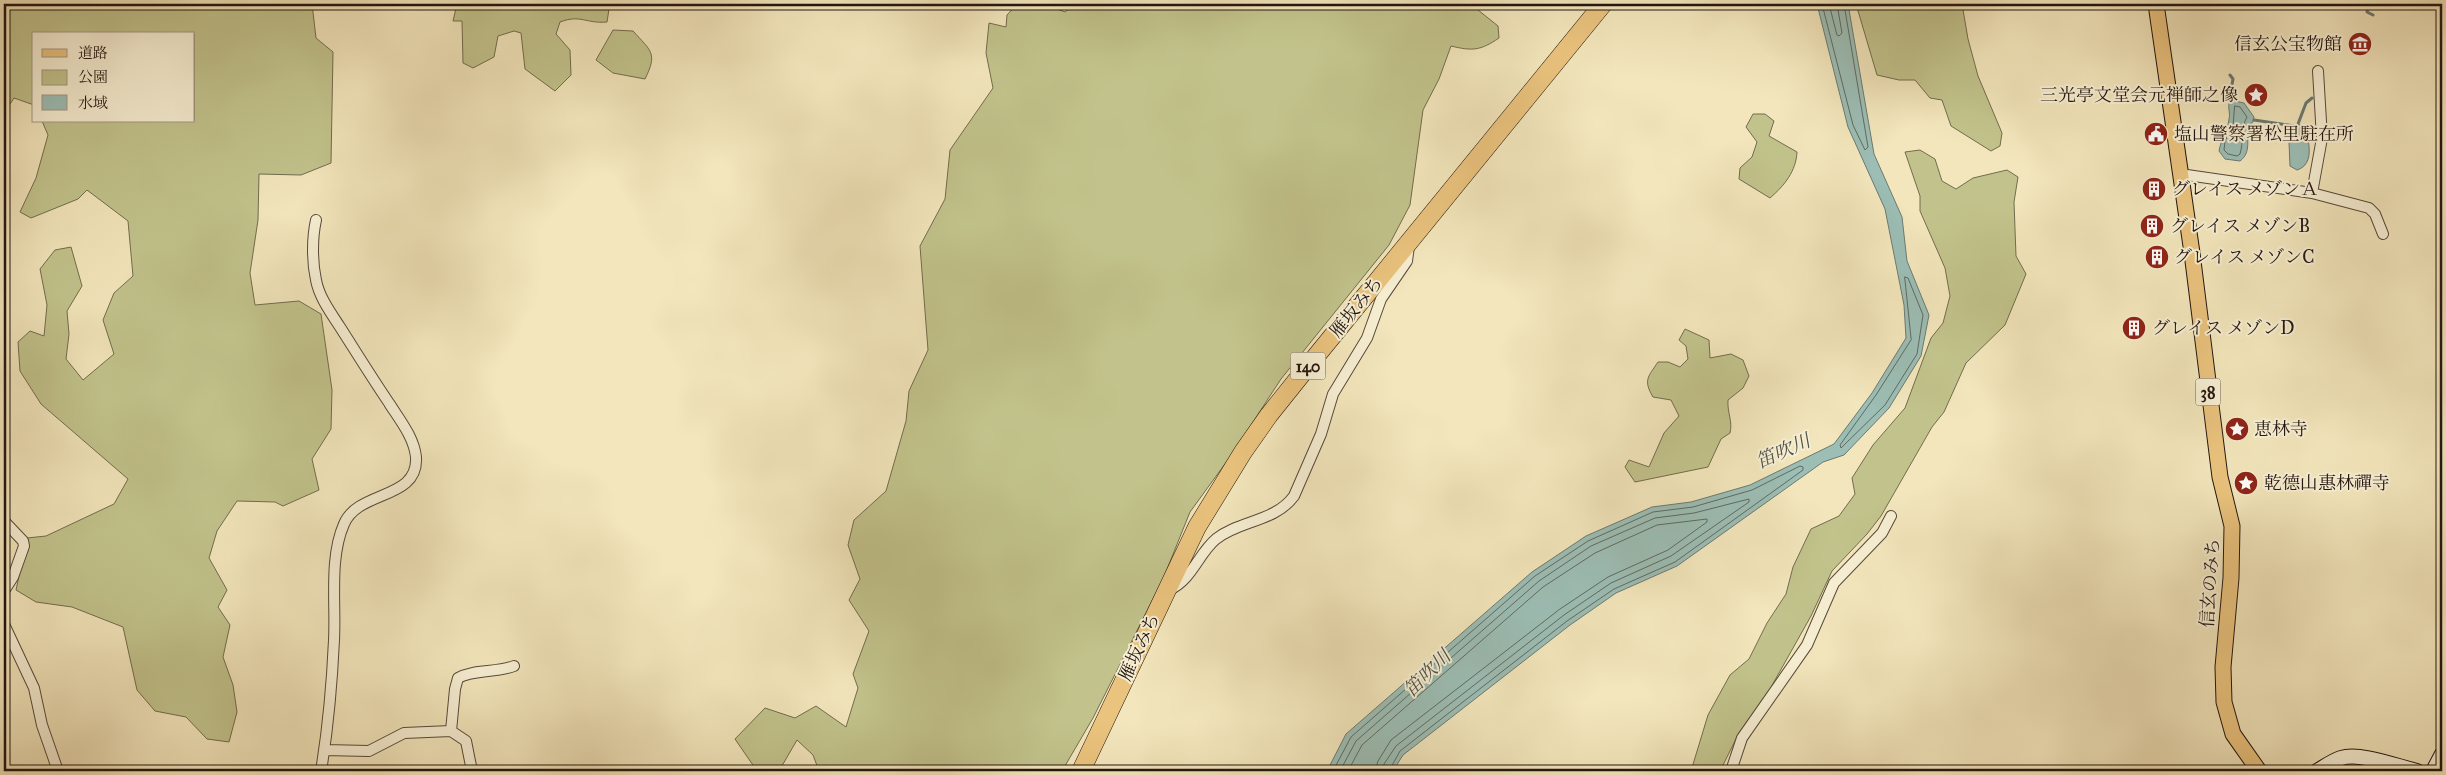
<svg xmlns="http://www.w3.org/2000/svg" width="2446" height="775" font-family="'IM FELL Great Primer','Noto Serif JP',serif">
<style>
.green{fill:#c2c38c;stroke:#726c4e}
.water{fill:#9cbeb5;stroke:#6b7a73}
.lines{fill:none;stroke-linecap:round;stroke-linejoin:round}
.shore{stroke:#5f6a62;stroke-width:1}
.stream{stroke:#6b7a73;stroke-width:3}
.street-casing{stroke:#56493b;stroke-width:12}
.secondary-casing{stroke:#221510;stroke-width:16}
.primary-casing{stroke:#221510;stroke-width:17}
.highway-casing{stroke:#221510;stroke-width:19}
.street{stroke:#f7efd3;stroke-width:10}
.secondary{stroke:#f7efd3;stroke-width:14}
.primary{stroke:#eac37e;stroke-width:15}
.highway{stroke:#eac37e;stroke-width:18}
.labels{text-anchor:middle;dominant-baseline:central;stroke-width:4;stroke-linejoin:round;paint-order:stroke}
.shield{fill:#f7efd3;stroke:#62564a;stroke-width:1}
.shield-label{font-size:16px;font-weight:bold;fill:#221510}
.poi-label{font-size:18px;fill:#221510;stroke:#f7efd3;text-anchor:start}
.street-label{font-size:18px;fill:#221510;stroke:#f7efd3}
.water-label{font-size:19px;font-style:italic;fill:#4d504a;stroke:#f7efd3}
</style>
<rect width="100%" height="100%" fill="#f3e6bc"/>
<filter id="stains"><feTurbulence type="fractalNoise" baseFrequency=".004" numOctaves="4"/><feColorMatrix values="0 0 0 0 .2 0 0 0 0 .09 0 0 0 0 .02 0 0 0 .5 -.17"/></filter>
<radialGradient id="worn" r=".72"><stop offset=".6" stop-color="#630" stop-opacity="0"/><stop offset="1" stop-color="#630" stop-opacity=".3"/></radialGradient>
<path class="green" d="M4,4H312L316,38L333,52L331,163L301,175L259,174L258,220L250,273L255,305L299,301L321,314L332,390L331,429L312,459L319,490L283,506L275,502L237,501L217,531L209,558L227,590L218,607L230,625L223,657L233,685L237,712L229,742L207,739L186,717L155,711L137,690L123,627L72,607L36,602L16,590L27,538L46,536L114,504L128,479L41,404L20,371L18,342L30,331L44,336L47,305L40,269L55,250L71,247L82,286L67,311L69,334L66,359L83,380L114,354L103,320L114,293L133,276L128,221L87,190L78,199L31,218L20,212L36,178L48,135L42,121H194V34H34V105L14,98L4,113Z
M457,4H604L609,9L607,22C586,24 581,14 560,22L556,34L570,50L571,75L555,91L525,69L521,33L514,31L498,36L494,57L473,68L463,63L462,21H453Z
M1017,4H1044L1065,12L1075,4H1479L1478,10L1498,26L1499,38C1480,51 1472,51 1451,46L1439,79L1423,110L1410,205L1389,245L1281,379L1230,457L1190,512L1163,579L1093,718L1062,771H819L813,755L797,740L779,771H757L735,739L765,708L795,718L816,706L846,727L858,688L853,674L869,631L849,600L860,579L848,545L854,520L886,491L906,421L909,391L928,350L920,246L945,199L950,150L993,88L986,53L989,23L1006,27L1007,15Z
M1856,4H1962L1968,39L1978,76L2002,133L2000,146L1991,151L1951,126L1942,100L1930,98L1915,80H1899L1877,75Z
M613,30L633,31C651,51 658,53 645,79L613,73L596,60Z
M1753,114H1765L1774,121L1769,136L1797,152C1796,171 1785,185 1770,198L1739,179L1740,168L1752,157L1757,142L1746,127Z
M1920,150L1935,159L1942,181L1956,189L1973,178L2007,170L2018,177L2014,202L2016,256L2026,274L2005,325L1966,363L1944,412L1932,427L1881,516L1867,534L1832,571L1811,616L1770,689L1739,733L1720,771H1691L1708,715L1730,675L1749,659L1767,623L1786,594L1793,567L1811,529L1839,516L1855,494L1852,478L1873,445L1905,408L1931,338L1943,323L1950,296L1945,268L1920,211V196L1905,152Z
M1685,329L1709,340L1710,358L1731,354L1743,360L1749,376L1743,388L1728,400C1727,413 1733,421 1730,433L1721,439L1708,467L1635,482L1625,467L1629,460L1649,467L1664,433L1679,416L1671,400L1653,397C1643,380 1648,377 1658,362H1668L1680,367L1688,359L1686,346L1679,340Z"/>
<path class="water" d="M1817,4H1848L1874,154L1902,217L1907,261L1929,315L1921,356L1889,408L1844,455L1823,462L1677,566L1616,593L1570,625L1403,755L1393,771H1327L1346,734L1532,572L1586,536L1652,507L1691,502L1750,485L1834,444L1872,393L1906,338L1904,305L1885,209L1848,127Z
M2231,100L2244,103L2254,117L2253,122L2248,126C2246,138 2252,152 2240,161L2225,159L2219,151C2221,139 2228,130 2229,119C2231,112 2226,106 2231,100Z
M2297,124L2305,126C2308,139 2316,164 2297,170L2290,166L2289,142Z"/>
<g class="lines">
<path class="shore" d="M1822,4L1853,125L1865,150L1868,147L1844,4
M1829,4L1837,35L1839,36L1842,33L1837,4
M2235,106L2240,107L2247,117C2240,129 2244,141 2240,154L2237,156L2228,154L2224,150L2225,141L2233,125Z
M1905,277L1908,278L1923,315L1917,354L1885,405L1841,448L1840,445L1876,395L1911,340Z
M1333,771L1351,737L1535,576L1588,541L1653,512L1693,507L1752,490L1800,466L1803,467V470L1675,562L1614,589L1567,621L1400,751L1389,771
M1340,771L1356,741L1539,581L1591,546L1655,518L1694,513L1749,499V502L1671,556L1611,583L1564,615L1396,746L1384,764L1383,771
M1348,771L1362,745L1543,587L1595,553L1657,525L1707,519V522L1668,550L1608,577L1560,609L1391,740L1378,761L1375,771"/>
<path class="stream" d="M2369,4L2367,12L2373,15
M2229,101L2233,79L2230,75
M2254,120L2295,126
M2298,124L2306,103L2312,98"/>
<g class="street-casing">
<path id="street" d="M2180,174L2312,193L2369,208L2375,214L2383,234
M2312,193L2322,138L2318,71
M316,220C312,238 312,262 316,280C319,297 331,313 340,327C356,352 372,378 389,403C399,419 414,437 416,457C419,500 358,490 344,524C329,558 336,603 334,640C332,684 328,728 321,771
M4,521L23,541L24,546L13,577L4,591
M1169,590C1192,580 1198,554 1216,539C1240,520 1275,522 1294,496L1321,434L1333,394L1367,338L1381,299L1407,261L1409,246
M4,624L34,688L42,725L58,771
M451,731L455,689L458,678C474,669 496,673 514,666
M324,750L369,751L404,733L451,731L466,741L472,771
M1732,768L1742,738L1807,645L1834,583L1882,533L1891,516"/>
</g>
<g class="secondary-casing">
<path id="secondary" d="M2317,771C2324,767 2332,761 2341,758C2360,752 2396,766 2417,771
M2433,771L2442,754"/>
</g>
<g class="primary-casing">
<path id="primary" d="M2156,4L2192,253L2220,477L2232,526L2231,578L2223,667L2224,702L2233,734L2259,771"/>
</g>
<g class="highway-casing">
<path id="highway" d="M1081,771L1197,527L1243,452L1269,415L1317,355L1603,4"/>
</g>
<use href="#street" class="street"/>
<use href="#secondary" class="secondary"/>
<use href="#primary" class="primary"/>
<use href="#highway" class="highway"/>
</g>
<defs>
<g id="museum-disc" transform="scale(1.25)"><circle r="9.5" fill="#8f2418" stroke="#f7efd3"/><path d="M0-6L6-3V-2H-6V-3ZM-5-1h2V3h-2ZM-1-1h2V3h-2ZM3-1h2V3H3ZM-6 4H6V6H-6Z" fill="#fff"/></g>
<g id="sight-disc" transform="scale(1.25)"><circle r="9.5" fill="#8f2418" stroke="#f7efd3"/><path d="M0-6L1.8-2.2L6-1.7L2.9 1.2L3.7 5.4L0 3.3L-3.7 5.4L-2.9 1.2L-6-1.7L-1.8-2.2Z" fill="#fff"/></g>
<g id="civic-disc" transform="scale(1.25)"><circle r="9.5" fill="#8f2418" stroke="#f7efd3"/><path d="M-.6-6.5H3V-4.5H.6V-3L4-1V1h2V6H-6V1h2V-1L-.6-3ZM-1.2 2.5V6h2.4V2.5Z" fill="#fff"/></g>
<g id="building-disc" transform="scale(1.25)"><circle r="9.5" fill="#8f2418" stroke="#f7efd3"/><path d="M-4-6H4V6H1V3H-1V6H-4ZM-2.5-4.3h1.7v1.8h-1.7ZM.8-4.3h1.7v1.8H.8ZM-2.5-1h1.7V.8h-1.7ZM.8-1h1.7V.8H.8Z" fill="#fff"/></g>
</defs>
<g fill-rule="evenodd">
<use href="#museum-disc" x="2360" y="44"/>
<use href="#sight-disc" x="2256" y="95"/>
<use href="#civic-disc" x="2156" y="134"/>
<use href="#building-disc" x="2154" y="189"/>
<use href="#building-disc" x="2152" y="226"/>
<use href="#building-disc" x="2157" y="257"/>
<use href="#building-disc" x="2134" y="328"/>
<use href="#sight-disc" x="2237" y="429"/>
<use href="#sight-disc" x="2246" y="483"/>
</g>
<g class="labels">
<g class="shield">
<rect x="1290.5" y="352.5" width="35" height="27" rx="4"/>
<rect x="2195.5" y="378.5" width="25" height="27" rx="4"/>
</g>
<g class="shield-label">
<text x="1308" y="366">140</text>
<text x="2208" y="392">38</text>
</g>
<g class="poi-label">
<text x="2342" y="44" text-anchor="end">信玄公宝物館</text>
<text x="2238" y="95" text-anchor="end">三光亭文堂会元禅師之像</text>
<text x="2174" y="134">塩山警察署松里駐在所</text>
<text x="2172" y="189">グレイス メゾンＡ</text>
<text x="2170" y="226">グレイス メゾンB</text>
<text x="2174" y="257">グレイス メゾンC</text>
<text x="2152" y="328">グレイス メゾンD</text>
<text x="2254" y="429">恵林寺</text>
<text x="2264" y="483">乾德山惠林禪寺</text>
</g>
<g class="street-label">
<text transform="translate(1356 307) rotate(-51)">雁坂みち</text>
<text transform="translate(2210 583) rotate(-86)">信玄のみち</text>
<text transform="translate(1139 647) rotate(-65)">雁坂みち</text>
</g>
<g class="water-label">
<text transform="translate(1783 451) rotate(-24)">笛吹川</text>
<text transform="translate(1427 673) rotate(-45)">笛吹川</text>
</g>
</g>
<rect width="2446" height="775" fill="none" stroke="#f3e6bc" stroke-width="20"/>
<rect x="5" y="5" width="2436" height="765" fill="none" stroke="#221510" stroke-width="2.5"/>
<rect x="10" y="10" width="2426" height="755" fill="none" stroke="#221510"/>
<rect x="32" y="32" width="162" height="90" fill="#f7efd3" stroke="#a29885"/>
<rect x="42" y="49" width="25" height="8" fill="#eac37e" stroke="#a29885"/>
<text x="78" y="58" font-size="15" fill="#221510">道路</text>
<rect x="42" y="70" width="25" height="15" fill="#c2c38c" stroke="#a29885"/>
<text x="78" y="82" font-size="15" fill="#221510">公園</text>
<rect x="42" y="95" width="25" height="15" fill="#9cbeb5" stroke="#a29885"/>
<text x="78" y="108" font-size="15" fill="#221510">水域</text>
<rect width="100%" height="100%" filter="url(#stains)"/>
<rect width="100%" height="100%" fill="url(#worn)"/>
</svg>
